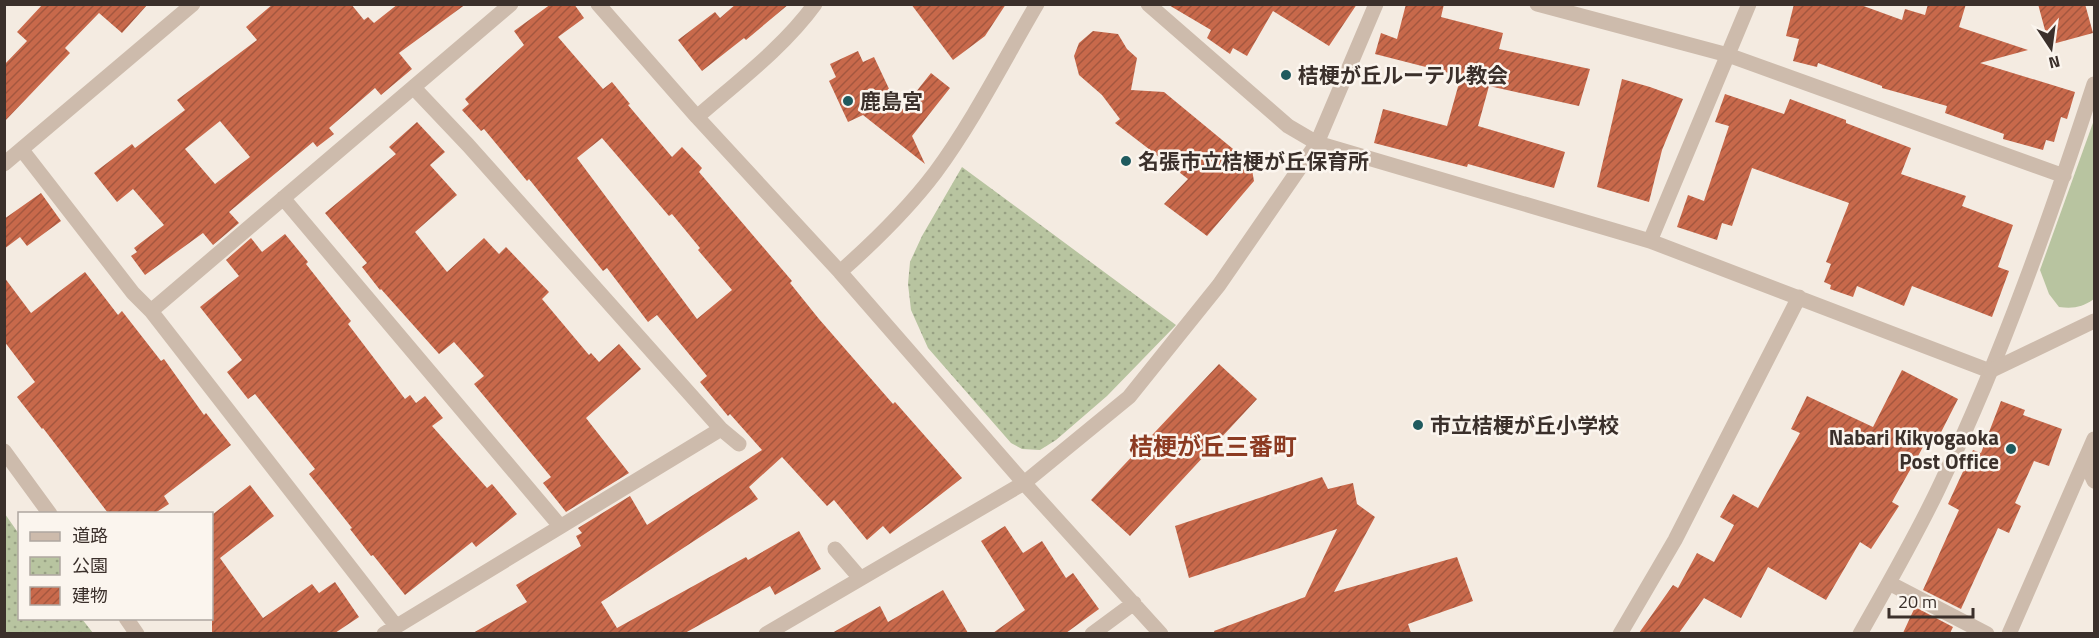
<svg xmlns="http://www.w3.org/2000/svg" width="2099" height="638" font-family="'Titillium Web','Noto Sans JP',sans-serif">
<style>
.green{fill:#b8c4a0}
.park{fill:url(#park-dots)}
.building{fill:url(#building-hatch);fill-rule:evenodd}
.lines{fill:none;stroke-linecap:round;stroke-linejoin:round}
.minor{stroke:#cdbbac;stroke-width:15}
.tertiary{stroke:#cdbbac;stroke-width:15}
.poi-dot{fill:#1f5a5e;stroke:#fbf5ee;stroke-width:2}
.labels{text-anchor:middle;dominant-baseline:central;stroke-width:5;stroke-linejoin:round;paint-order:stroke}
.poi-label{font-size:21px;font-weight:bold;fill:#3b302b;stroke:#fbf5ee;text-anchor:start}
.quarter-label{font-size:24px;font-weight:bold;fill:#8c3b22;stroke:#fbf5ee}
</style>
<defs>
<pattern id="park-dots" width="8" height="8" patternUnits="userSpaceOnUse" patternTransform="scale(1.5)"><rect width="8" height="8" fill="#b8c4a0"/><path d="M2 2h.1M6 6h.1" fill="none" stroke="#97a083" stroke-width="1.8" stroke-linecap="round"/></pattern>
<pattern id="building-hatch" width="6" height="6" patternUnits="userSpaceOnUse" patternTransform="scale(1.5)"><rect width="6" height="6" fill="#c8694b"/><path d="M-1 1l2-2M0 6l6-6M5 7l2-2" fill="none" stroke="#a4573f"/></pattern>
</defs>
<rect width="100%" height="100%" fill="#f4ebe1"/>
<path class="green" d="M2094,120V299C2082,307 2074,309 2059,307L2049,294L2040,270Z"/>
<path class="park" d="M962,167L1176,325L1107,396L1056,440L1040,450L1022,449L1011,443L928,348L911,310L908,284L910,262L922,236Z
M5,514L19,534L20,618L82,619L93,633H5Z"/>
<path class="building" d="M43,4H148L122,33L99,13L65,48L70,53L4,122V65L27,41L17,32Z
M273,4H351L364,20L368,17L374,23L398,4H466L399,53L412,69L381,95L375,88L329,128L334,134L317,147L313,142L229,212L239,223L213,245L203,233L145,275L131,256L137,252L134,248L164,225L133,189L117,202L94,173L132,144L135,148L185,110L177,100L257,40L246,27ZM220,121L250,157L215,184L185,149Z
M551,4H574L584,18L558,37L603,89L612,82L630,104L628,105L672,157L682,147L702,168L699,172L792,281L790,283L819,319L893,404L895,402L962,478L890,534L883,526L867,540L834,500L827,506L782,457L749,487L758,499L601,602L617,628L746,557L748,560L799,531L821,569L775,595L770,586L685,633H473L527,602L516,585L581,546L576,536L582,533L578,528L630,496L647,525L762,450L730,414L728,416L700,382L707,376L657,315L648,322L607,268L603,271L529,179L527,181L484,129L481,131L462,110L469,104L465,99L524,45L514,31ZM602,138L669,216L672,214L700,248L698,250L732,290L697,319L577,158Z
M736,4H789L746,40L744,38L702,71L678,40L715,12L720,18Z
M911,4H1006L985,36L953,60Z
M1167,4H1357L1329,46L1273,11L1247,56L1233,48L1230,54L1207,38L1211,30Z
M1406,4H1444L1441,17L1503,33L1499,49L1590,69L1579,106L1489,86L1478,126L1565,152L1554,188L1468,164L1467,167L1374,143L1383,109L1447,126L1461,76L1375,54L1381,33L1397,39Z
M1794,4H1858L1902,20L1905,9L1925,15L1928,4H1966L1959,27L2028,50L1980,63L2075,92L2067,119L2061,117L2054,142L2046,140L2043,150L2003,139L2004,134L1945,113L1947,106L1882,88V86L1818,63L1817,67L1793,61L1799,39L1786,36Z
M2038,4H2085L2093,33L2049,45Z
M1093,31L1118,34L1127,49L1137,58L1131,90L1164,92L1244,158L1252,170L1254,181L1207,236L1164,204L1188,179L1115,123L1120,119L1102,95L1079,75L1074,56L1079,43Z
M858,51L863,62L874,57L900,112L931,73L950,88L912,136L925,164L863,115L848,122L829,81L836,77L830,64Z
M1622,79L1650,87L1683,99L1662,150L1649,202L1597,187Z
M1725,94L1784,114L1790,99L1846,120V123L1911,148L1901,174L1966,196L1962,206L2013,225L1998,267L2009,271L1992,317L1912,286L1904,306L1857,286L1853,297L1830,289L1831,285L1824,282L1831,264L1826,262L1849,203L1752,168L1732,226L1722,223L1717,240L1677,227L1688,195L1704,201L1729,126L1715,122Z
M417,122L445,152L430,165L457,195L415,232L447,272L484,238L499,254L506,247L549,292L542,299L589,355L591,353L599,362L619,344L641,369L586,418L629,473L566,512L543,483L551,477L474,384L484,376L454,342L439,354L381,289L380,290L362,267L367,263L325,213L396,154L389,147Z
M41,193L61,221L27,246L20,237L4,249V219Z
M285,234L308,262L306,264L351,321L348,324L405,399L410,395L416,403L425,396L443,418L432,426L487,488L492,484L517,514L476,547L472,542L405,595L373,555L371,556L350,529L352,528L309,474L315,469L255,394L248,399L227,372L242,360L200,307L239,276L226,260L251,238L262,252Z
M85,272L118,315L122,311L161,361L164,359L204,415L206,413L231,445L164,496L169,504L155,513H108L43,428L42,429L17,397L35,382L4,341V277L31,313Z
M1219,364L1257,399L1130,536L1091,500Z
M1902,370L1958,399L1935,444L1927,440L1892,502L1899,506L1871,549L1860,542L1826,600L1768,567L1741,618L1704,598L1679,633H1639L1673,585L1678,588L1697,553L1714,562L1734,525L1720,517L1733,494L1758,508L1800,433L1791,429L1807,396L1873,427Z
M2001,401L2025,410L2023,415L2062,429L2049,466L2034,461L2015,503L2021,506L2009,533L1998,528L1961,609L1923,590L1959,510L1948,504L1973,450L1981,453Z
M1322,477L1328,489L1353,483L1357,504L1375,517L1334,592L1457,557L1473,601L1408,624L1411,633H1215L1214,631L1305,597L1337,529L1189,578L1175,526Z
M250,485L274,516L220,558L263,618L312,584L319,593L335,582L359,617L335,633H212V515Z
M1005,526L1023,553L1042,541L1066,578L1073,573L1099,609L1066,633H993L1025,610L981,541Z
M943,590L968,633H832L880,606L888,622Z
M1915,607L1953,627L1950,633H1903Z"/>
<g class="lines">
<path class="minor" d="M598,4L697,117L840,272L1024,483L1161,634
M1148,4L1288,126L1317,143L1650,241L1990,371
M1537,4L1728,55L2064,176
M414,88L468,145L721,429L739,444
M697,117C737,82 783,48 815,4
M22,150L133,293L151,311L396,626
M4,164L193,4
M283,198L560,526
M1650,241L1749,4
M840,272C875,241 907,210 935,173C974,120 1004,60 1037,4
M151,311L511,4
M2085,461L2094,481
M835,549L860,578
M1889,583L1987,634
M384,634L721,429
M766,634L1024,483L1129,397L1219,285L1317,143L1376,4
M1092,634L1134,603
M1620,634L1675,540L1799,297
M1860,634C1888,584 1918,533 1942,481C2003,353 2050,218 2094,84"/>
<path class="tertiary" d="M1990,371L2094,321
M4,451L50,514
M126,618L137,634
M2009,634L2094,439"/>
</g>
<g class="poi-dot">
<circle cx="1286" cy="75" r="6"/>
<circle cx="848" cy="101" r="6"/>
<circle cx="1126" cy="161" r="6"/>
<circle cx="1418" cy="425" r="6"/>
<circle cx="2011" cy="449" r="6"/>
</g>
<g class="labels">
<g class="poi-label">
<text x="1298" y="75">桔梗が丘ルーテル教会</text>
<text x="860" y="101">鹿島宮</text>
<text x="1138" y="161">名張市立桔梗が丘保育所</text>
<text x="1430" y="425">市立桔梗が丘小学校</text>
<text x="1999" y="437" text-anchor="end">Nabari Kikyogaoka<tspan x="1999" dy="24">Post Office</tspan></text>
</g>
<g class="quarter-label">
<text x="1213" y="446">桔梗が丘三番町</text>
</g>
</g>
<rect width="2099" height="638" fill="none" stroke="#3b302b" stroke-width="12"/>
<rect x="18" y="512" width="195" height="108" fill="#fbf5ee" stroke="#aea6a0" stroke-width="1.5"/>
<rect x="30" y="532" width="30" height="9" fill="#cdbbac" stroke="#aea6a0" stroke-width="1.5"/>
<text x="72" y="542" font-size="18" fill="#3b302b">道路</text>
<rect x="30" y="557" width="30" height="18" fill="url(#park-dots)" stroke="#aea6a0" stroke-width="1.5"/>
<text x="72" y="572" font-size="18" fill="#3b302b">公園</text>
<rect x="30" y="587" width="30" height="18" fill="url(#building-hatch)" stroke="#aea6a0" stroke-width="1.5"/>
<text x="72" y="602" font-size="18" fill="#3b302b">建物</text>
<g transform="translate(2051 48) rotate(167)" stroke="#fbf5ee" stroke-width="4.5" paint-order="stroke">
<path d="M0-4.5L10 22L0 15L-10 22Z" fill="#3b302b"/>
<text y="-9" font-size="16" font-weight="bold" text-anchor="middle" fill="#3b302b">N</text>
</g>
<path d="M1889 608v9h84v-9" fill="none" stroke="#3b302b" stroke-width="3"/>
<text x="1898" y="608" font-size="18" fill="#3b302b" stroke="#fbf5ee" stroke-width="4.5" paint-order="stroke">20 m</text>
</svg>
